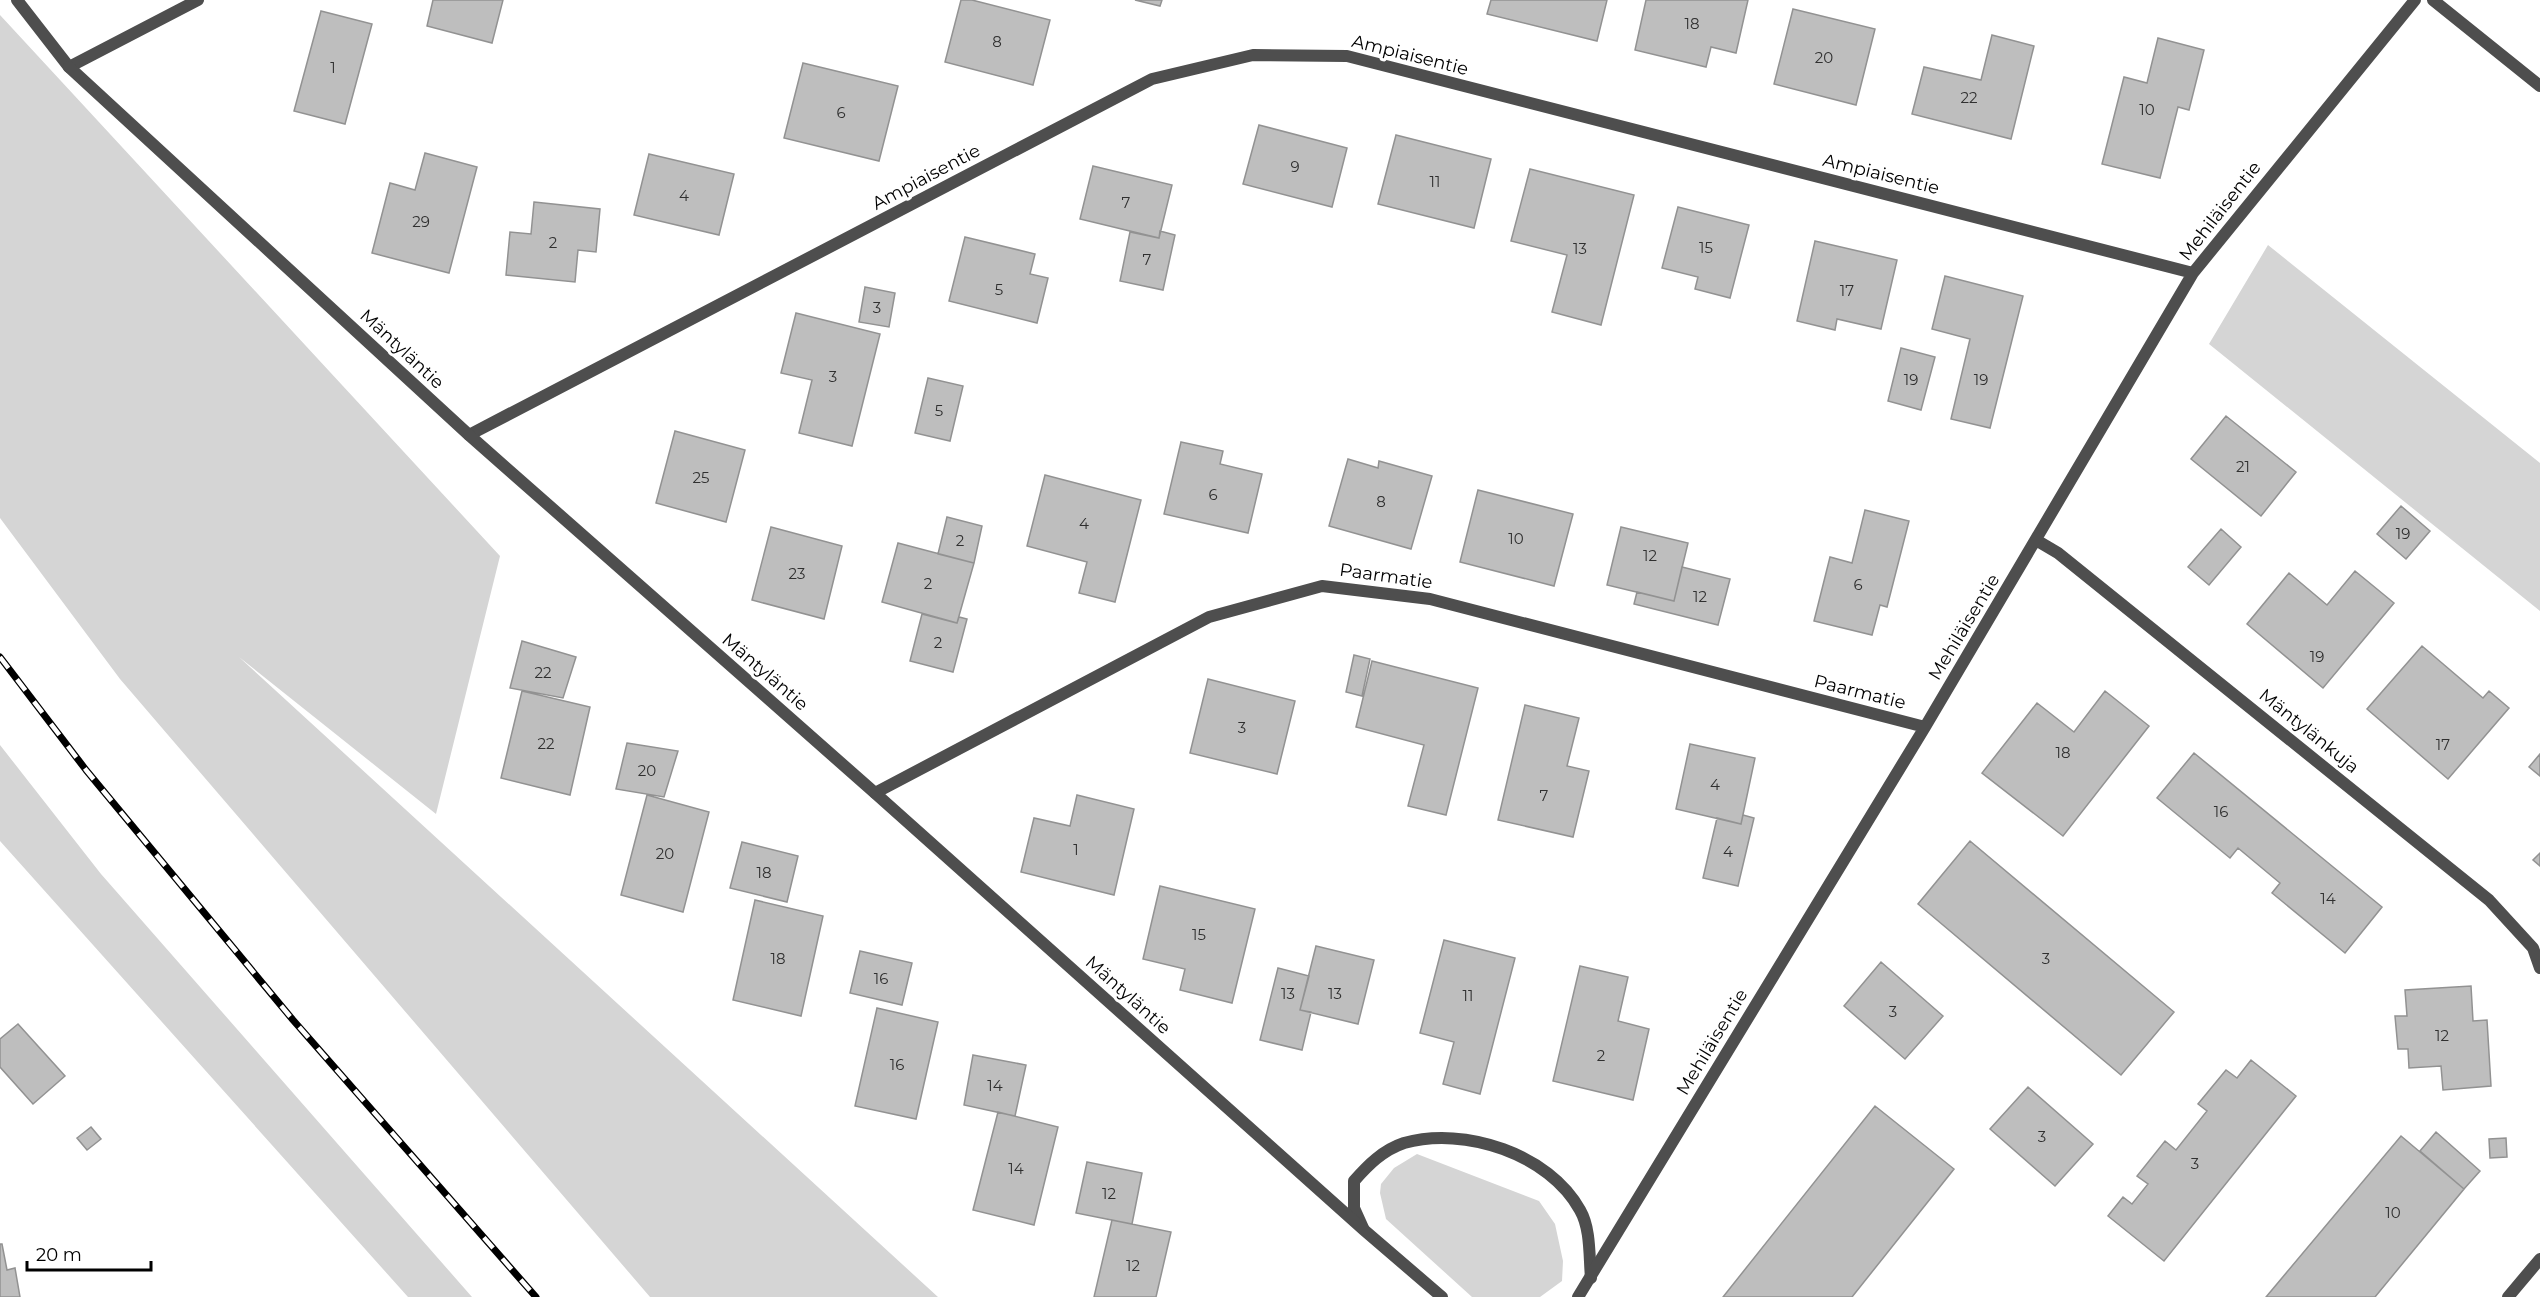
<svg xmlns="http://www.w3.org/2000/svg" width="2540" height="1297" font-family="Montserrat,sans-serif">
<style>
.green{fill:#d5d5d5}
.building{fill:#bebebe;stroke:#929292;stroke-width:1.5}
.lines{fill:none;stroke-linecap:round;stroke-linejoin:round}
.service{stroke:#4e4e4e;stroke-width:12}
.minor{stroke:#4e4e4e;stroke-width:12}
.tertiary{stroke:#4e4e4e;stroke-width:12}
.rail-casing{stroke:#000;stroke-width:7}
.rail{stroke:#fff;stroke-width:4.5;stroke-dasharray:14;stroke-linecap:butt}
.labels{text-anchor:middle;dominant-baseline:central;stroke-width:6;stroke-linejoin:round;paint-order:stroke}
.number-label{font-size:15px;fill:#303030}
.street-label{font-size:18px;fill:#000;stroke:#fff}
</style>
<rect width="100%" height="100%" fill="#fff"/>
<path class="green" d="M0,15L500,556L436,814L239,657L938,1297H650L120,679L0,518Z
M2268,245L2540,463V611L2209,344Z
M0,745L101,874L472,1297H408L0,841Z
M1417,1154L1539,1201L1555,1224L1563,1261L1562,1281L1540,1297H1472L1386,1219L1380,1193L1381,1184L1394,1168Z"/>
<path class="building" d="M433,0H503L492,43L427,26Z
M961,0H972L1050,20L1033,85L945,62Z
M1135,0H1162L1160,6Z
M1491,0H1607L1597,41L1487,14Z
M1646,0H1748L1736,53L1711,47L1706,67L1635,50Z
M1793,9L1875,29L1856,105L1774,84Z
M321,11L372,24L345,124L294,111Z
M1992,35L2034,46L2011,139L1912,114L1924,67L1981,80Z
M2158,38L2204,50L2189,110L2178,107L2160,178L2102,164L2124,77L2147,83Z
M803,63L898,86L879,161L784,138Z
M1259,125L1347,148L1332,207L1243,184Z
M1396,135L1491,159L1474,228L1378,204Z
M425,153L477,167L449,273L372,253L390,183L415,190Z
M649,154L734,174L719,235L634,215Z
M1093,166L1172,185L1159,238L1080,219Z
M1530,169L1634,195L1601,325L1552,312L1567,255L1511,241Z
M534,202L600,209L596,252L578,250L575,282L506,275L510,232L531,234Z
M1678,207L1749,225L1730,298L1695,289L1698,277L1662,268Z
M1160,231L1175,235L1163,290L1120,281L1130,232L1159,238Z
M965,237L1035,254L1030,274L1048,278L1037,323L949,301Z
M1815,241L1897,260L1881,329L1837,319L1835,330L1797,321Z
M1945,276L2023,296L1990,428L1951,419L1970,339L1932,329Z
M865,287L895,293L889,327L859,322Z
M796,313L880,334L852,446L799,433L812,380L781,373Z
M1901,348L1935,357L1921,410L1888,401Z
M928,378L963,386L950,441L915,433Z
M2226,416L2296,472L2261,516L2191,459Z
M675,431L745,450L726,522L656,503Z
M1181,442L1223,451L1220,464L1262,474L1248,533L1164,514Z
M1348,459L1378,468L1379,461L1432,476L1411,549L1329,526Z
M1045,475L1141,500L1115,602L1079,593L1087,562L1027,546Z
M1478,490L1573,514L1554,586L1460,562Z
M2401,506L2430,531L2406,559L2377,534Z
M1865,510L1909,521L1887,607L1880,605L1872,635L1814,621L1830,557L1852,563Z
M947,517L982,526L974,563L938,554Z
M771,527L842,546L824,619L752,600Z
M1621,527L1688,543L1674,601L1607,585Z
M2221,529L2241,547L2209,585L2188,567Z
M898,543L974,563L957,623L882,602Z
M1682,567L1730,579L1718,625L1634,604L1637,592L1674,601Z
M2355,571L2394,603L2323,688L2247,624L2289,573L2327,605Z
M922,614L957,623L959,617L967,619L953,672L910,661Z
M522,641L576,657L563,698L510,688Z
M2422,646L2483,698L2489,691L2509,708L2448,779L2367,709Z
M1354,655L1370,659L1362,696L1346,692Z
M1372,661L1478,688L1446,815L1408,806L1424,745L1356,727Z
M1208,679L1295,701L1277,774L1190,753Z
M522,691L590,707L570,795L501,778Z
M2105,691L2149,726L2063,836L1982,773L2037,703L2074,732Z
M1525,705L1579,718L1567,766L1589,771L1573,837L1498,820Z
M627,743L678,751L664,797L616,789Z
M1690,744L1755,758L1741,824L1676,809Z
M2194,753L2382,907L2345,953L2272,893L2280,883L2238,848L2230,858L2157,798Z
M2540,754V776L2529,767Z
M647,795L709,812L683,912L621,895Z
M1077,795L1134,809L1114,895L1021,872L1034,818L1070,826Z
M1743,815L1754,818L1738,886L1703,878L1717,818L1741,824Z
M1970,841L2174,1012L2121,1075L1918,904Z
M742,842L798,856L787,902L730,888Z
M2540,853V866L2533,860Z
M1160,886L1255,909L1232,1003L1180,990L1185,969L1143,959Z
M755,900L823,916L801,1016L733,1000Z
M1444,940L1515,958L1480,1094L1443,1084L1454,1042L1420,1033Z
M1316,946L1374,960L1358,1024L1300,1010Z
M860,951L912,963L902,1005L850,993Z
M1881,962L1943,1016L1905,1059L1844,1006Z
M1580,966L1628,977L1618,1021L1649,1029L1633,1100L1553,1081Z
M1278,968L1309,976L1300,1010L1311,1012L1302,1050L1260,1040Z
M2471,986L2473,1021L2487,1020L2491,1086L2443,1090L2441,1066L2409,1068L2408,1049H2398L2395,1016H2407L2405,990Z
M877,1008L938,1022L916,1119L855,1106Z
M18,1024L65,1076L33,1104L0,1067V1039Z
M973,1055L1026,1065L1015,1116L964,1105Z
M2251,1060L2296,1096L2164,1261L2108,1216L2123,1197L2132,1204L2148,1184L2137,1176L2165,1141L2176,1150L2207,1111L2198,1104L2226,1070L2237,1078Z
M2028,1087L2093,1144L2055,1186L1990,1129Z
M1875,1106L1954,1169L1852,1297H1723Z
M998,1112L1058,1127L1034,1225L973,1210Z
M91,1127L101,1139L87,1150L77,1138Z
M2436,1132L2480,1171L2464,1189L2420,1151Z
M2401,1136L2464,1189L2375,1297H2266Z
M2506,1138L2507,1157L2490,1158L2489,1139Z
M1087,1162L1142,1173L1132,1224L1076,1213Z
M1112,1220L1171,1232L1156,1297H1094Z
M0,1244H2L7,1270L15,1268L20,1297H0Z"/>
<g class="lines">
<path class="service" d="M1363,1228L1354,1208V1181C1368,1165 1383,1150 1404,1143C1465,1126 1549,1154 1580,1210C1591,1229 1589,1257 1591,1278"/>
<path class="minor" d="M17,0L69,67L198,0
M2433,0L2540,86
M469,435L1152,79L1253,55L1347,56L2193,273
M2036,540L2058,553L2489,900L2533,948L2540,968
M875,793L1209,617L1322,586L1430,599L1925,727
M1578,1297L1925,727L2193,273L2415,0
M2508,1297L2540,1259"/>
<path class="tertiary" d="M69,67L469,435L875,793L1364,1230L1442,1297"/>
<g class="rail-casing">
<path id="rail" d="M0,657L86,770L293,1020L536,1297"/>
</g>
<use href="#rail" class="rail"/>
</g>
<g class="labels">
<g class="number-label">
<text x="1692" y="23">18</text>
<text x="997" y="41">8</text>
<text x="1824" y="57">20</text>
<text x="333" y="67">1</text>
<text x="1969" y="97">22</text>
<text x="2147" y="109">10</text>
<text x="841" y="112">6</text>
<text x="1295" y="166">9</text>
<text x="1435" y="181">11</text>
<text x="684" y="195">4</text>
<text x="1126" y="202">7</text>
<text x="421" y="221">29</text>
<text x="553" y="242">2</text>
<text x="1706" y="247">15</text>
<text x="1580" y="248">13</text>
<text x="1147" y="259">7</text>
<text x="999" y="289">5</text>
<text x="1847" y="290">17</text>
<text x="877" y="307">3</text>
<text x="833" y="376">3</text>
<text x="1911" y="379">19</text>
<text x="1981" y="379">19</text>
<text x="939" y="410">5</text>
<text x="2243" y="466">21</text>
<text x="701" y="477">25</text>
<text x="1213" y="494">6</text>
<text x="1381" y="501">8</text>
<text x="1084" y="523">4</text>
<text x="2403" y="533">19</text>
<text x="1516" y="538">10</text>
<text x="960" y="540">2</text>
<text x="1650" y="555">12</text>
<text x="797" y="573">23</text>
<text x="928" y="583">2</text>
<text x="1858" y="584">6</text>
<text x="1700" y="596">12</text>
<text x="938" y="642">2</text>
<text x="2317" y="656">19</text>
<text x="543" y="672">22</text>
<text x="1242" y="727">3</text>
<text x="546" y="743">22</text>
<text x="2443" y="744">17</text>
<text x="2063" y="752">18</text>
<text x="647" y="770">20</text>
<text x="1715" y="784">4</text>
<text x="1544" y="795">7</text>
<text x="2221" y="811">16</text>
<text x="1076" y="849">1</text>
<text x="1728" y="851">4</text>
<text x="665" y="853">20</text>
<text x="764" y="872">18</text>
<text x="2328" y="898">14</text>
<text x="1199" y="934">15</text>
<text x="778" y="958">18</text>
<text x="2046" y="958">3</text>
<text x="881" y="978">16</text>
<text x="1288" y="993">13</text>
<text x="1335" y="993">13</text>
<text x="1468" y="995">11</text>
<text x="1893" y="1011">3</text>
<text x="2442" y="1035">12</text>
<text x="1601" y="1055">2</text>
<text x="897" y="1064">16</text>
<text x="995" y="1085">14</text>
<text x="2042" y="1136">3</text>
<text x="2195" y="1163">3</text>
<text x="1016" y="1168">14</text>
<text x="1109" y="1193">12</text>
<text x="2393" y="1212">10</text>
<text x="1133" y="1265">12</text>
</g>
<g class="street-label">
<text transform="translate(1410 55) rotate(14)">Ampiaisentie</text>
<text transform="translate(1881 174) rotate(14)">Ampiaisentie</text>
<text transform="translate(926 177) rotate(-28)">Ampiaisentie</text>
<text transform="translate(2220 211) rotate(-52)">Mehiläisentie</text>
<text transform="translate(402 349) rotate(43)">Mäntyläntie</text>
<text transform="translate(1386 576) rotate(8)">Paarmatie</text>
<text transform="translate(1964 627) rotate(-59)">Mehiläisentie</text>
<text transform="translate(765 672) rotate(41)">Mäntyläntie</text>
<text transform="translate(1860 692) rotate(14)">Paarmatie</text>
<text transform="translate(2309 731) rotate(39)">Mäntylänkuja</text>
<text transform="translate(1128 995) rotate(42)">Mäntyläntie</text>
<text transform="translate(1712 1042) rotate(-59)">Mehiläisentie</text>
</g>
</g>
<path d="M27 1261v9h124v-9" fill="none" stroke="#000000" stroke-width="3"/>
<text x="36" y="1261" font-size="18" fill="#000000" stroke="#ffffff" stroke-width="4.5" paint-order="stroke">20 m</text>
</svg>
